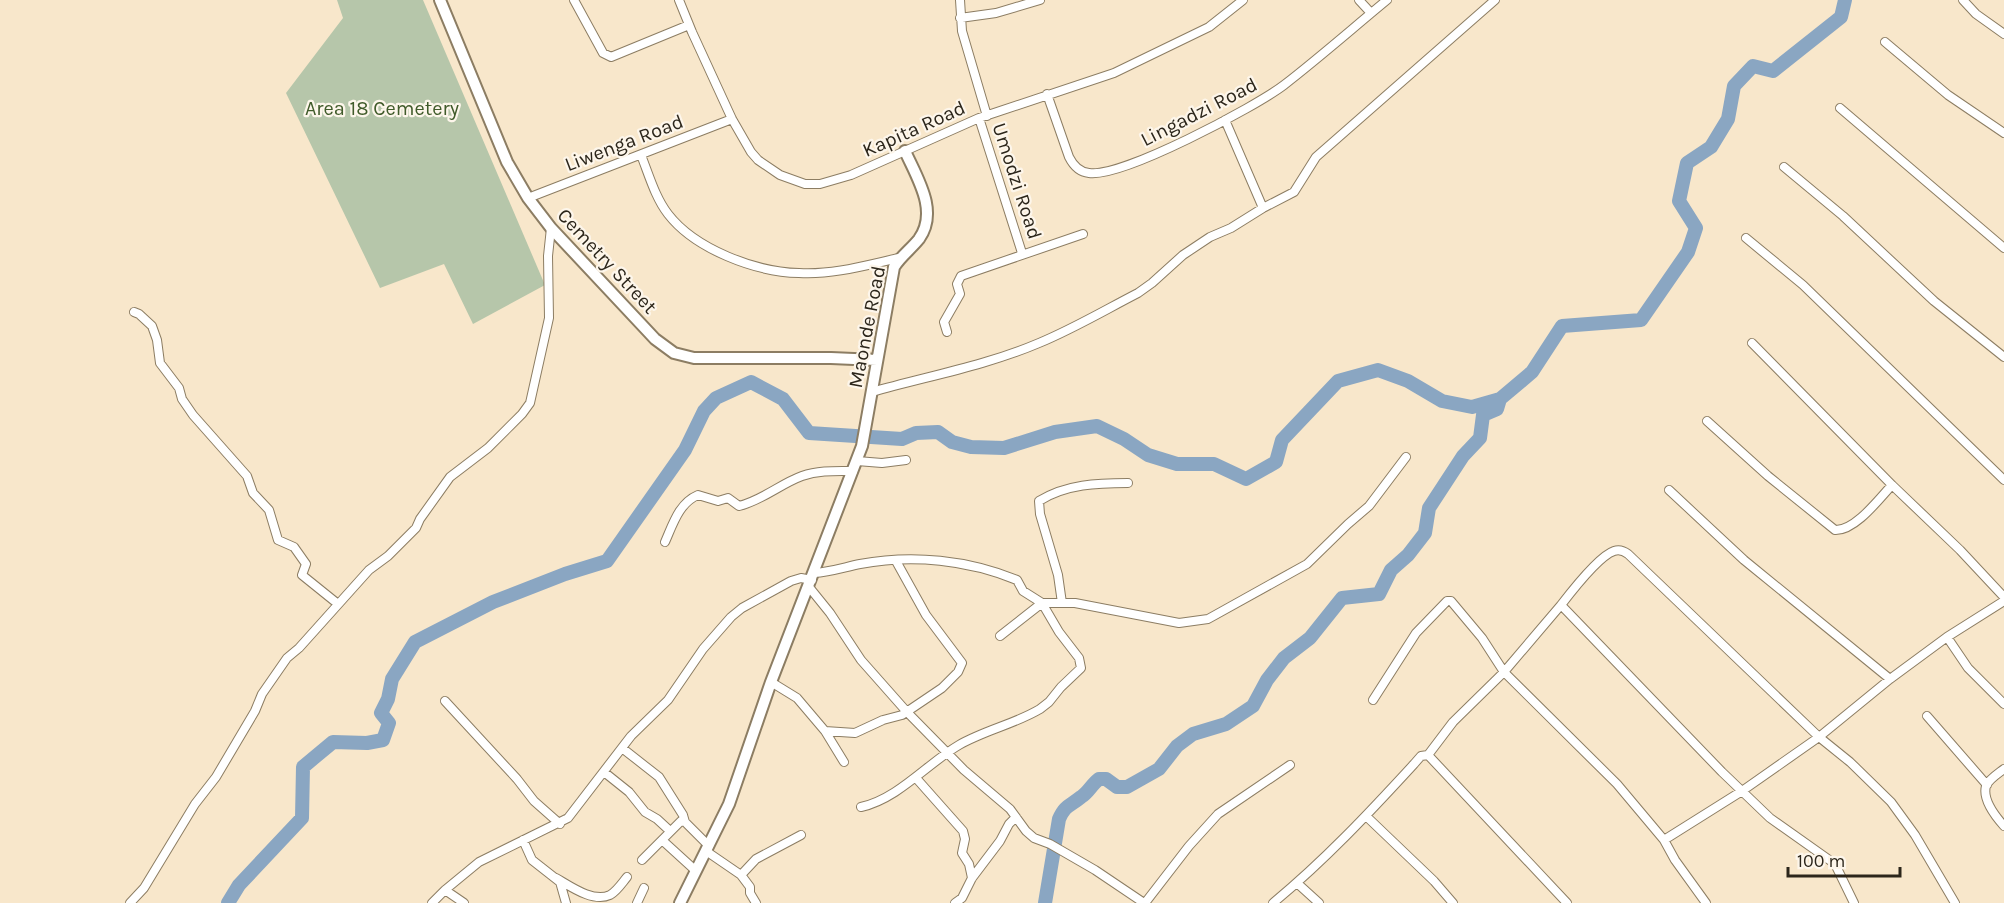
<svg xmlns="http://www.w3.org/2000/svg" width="2004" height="903" font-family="Karla,sans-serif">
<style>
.green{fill:#b6c6aa}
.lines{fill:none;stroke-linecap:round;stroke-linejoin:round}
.river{stroke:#8aa6c2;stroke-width:14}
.street-casing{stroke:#8c7d63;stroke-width:10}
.secondary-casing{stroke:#8c7d63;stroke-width:14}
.street{stroke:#fff;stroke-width:8}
.secondary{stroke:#fff;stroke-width:10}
.labels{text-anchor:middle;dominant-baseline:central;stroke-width:4.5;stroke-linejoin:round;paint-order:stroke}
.park-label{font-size:20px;fill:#405b2a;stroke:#fdf6eb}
.street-label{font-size:20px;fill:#2c261b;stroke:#fdf6eb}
</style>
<rect width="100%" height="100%" fill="#f8e7cb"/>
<path class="green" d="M337,0H423L545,285L473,324L444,264L380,288L286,93L343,18Z"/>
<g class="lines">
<path class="river" d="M228,903L239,885L302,818L303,767L333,742L367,743L383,740L389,723L381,713L388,699L392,679L415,642L493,602L565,574L607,561L685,450L704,411L716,398L751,382L783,399L809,433L902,439L916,433L938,432L952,442L971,447L1004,448L1055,432L1097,426L1124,439L1148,455L1177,464H1214L1246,479L1276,462L1282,440L1338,381L1378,370L1408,381L1442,401L1472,407L1500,399L1532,372L1562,326L1641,320L1688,252L1696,228L1679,201L1687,163L1711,147L1728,119L1734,86L1753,66L1773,71L1841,17L1845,0
M1045,903L1059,819C1065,805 1070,806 1081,797C1088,793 1092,784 1099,779H1106L1117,787H1127L1159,769L1177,746L1193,734L1226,724L1253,706L1267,680L1284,658L1310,638L1342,598L1379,594L1391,570L1408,555L1425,533L1429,508L1463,456L1480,438L1483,415L1497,409L1500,399"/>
<g class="street-casing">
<path id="street" d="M574,0L603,53L611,57L689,25
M679,0L692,32L732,119L751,152L758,160L780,175L805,184H820L851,175L979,118L1114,73L1209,27L1243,0
M960,0L962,31L987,116
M1359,0L1371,13
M1963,0L1976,14L2004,34
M960,18L996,13L1040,0
M1885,42L1948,95L2004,133
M1047,94L1069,157C1073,165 1079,172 1089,173C1122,178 1255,107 1284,85C1319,58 1353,28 1387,0
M1840,108L2004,248
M979,118L1022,253
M1225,120L1263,208
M641,155C649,175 655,197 668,214C695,249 755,272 799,273C833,275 867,265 899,258
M1784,167L1843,216L1934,301L2004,357
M528,198L732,119
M1746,238L1803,285L2004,480
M134,312L139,314L152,326L157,340L160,363L179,388L182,399L193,415L247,476L253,493L269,510L278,540L294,547L306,564L302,575L338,604
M947,332L944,322L960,294L957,284L961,276L1083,234
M1752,343L1892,485L1960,550L2004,597
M872,392C928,376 985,366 1039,343C1073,329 1105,310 1138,293L1152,283L1183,255L1210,237L1231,228L1263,208L1294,192L1316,157L1495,0
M1707,421L1768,476L1835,530C1855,531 1879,499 1892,485
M857,461L882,463L906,460
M1669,490L1744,560L1890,679
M665,542C673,524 679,503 698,495L718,501L728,498L739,506C763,500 780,484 802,476C819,470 836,471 853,471
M814,573C830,572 845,567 860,564C913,554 968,560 1017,580L1023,591L1042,603H1075L1179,623L1208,619L1307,564L1348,524L1369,506L1406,457
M809,587L830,613L861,660L907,712L964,770L1010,809L1026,831L1034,838L1050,844L1095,870L1144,903
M1062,603L1058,575L1040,514L1039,501C1066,484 1098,483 1128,483
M1947,637L1968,668L2004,704
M771,682L797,698L825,731L855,733L883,720L902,715L942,688L958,672L962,663L926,615L896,561
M1373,700L1416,633L1447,601H1451L1482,638L1504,672L1617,784L1664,840L1675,860L1706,903
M445,701L517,779L534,801L560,824
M1927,716L1987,785
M825,731L844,762
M622,748L659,777L683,815L685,822
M1428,755L1453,722L1504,672L1561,605
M2004,769C1999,773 1989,779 1986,786C1982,800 1996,817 2004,826
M604,772L629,792L645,812L657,819L670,831
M916,778L963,831L965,839L962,853L969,864L972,878
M861,807C898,799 928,763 959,745C985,730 1015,724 1040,709L1049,702L1061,687L1081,668L1079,658L1059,632L1042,603L1000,636
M1366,816L1434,881L1453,903
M523,840L532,860L560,882L566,903
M662,840L696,871
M1664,840L1742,791L1819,737L1890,679L1947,637L2004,601
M706,851L741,875L750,887V893L756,903
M642,860L681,821L685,822L709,846
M741,875L756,859L801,835
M556,878C570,886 593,903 610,895C617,891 622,883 627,877
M1297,883L1319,903
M445,890L464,903
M130,903L144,888L195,804L216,777L255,711L262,694L287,658L299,648L369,570L388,556L416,528L420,519L450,477L488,448L522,414L530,403L549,318L548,256L551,228
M432,903L445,890L479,862L568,818L631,736L668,700L703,649L731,617L742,608L791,581L801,578L812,580
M637,903L644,888
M955,903L962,898L972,878L1000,841L1009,824L1016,817
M1145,903L1189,846L1218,814L1290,765
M1273,903C1324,861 1369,813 1414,764L1421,756L1428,755L1567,903
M1854,903L1835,864L1770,818L1722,772L1561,605C1571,592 1599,556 1614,551C1620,549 1624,551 1628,554L1819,737L1850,762L1891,802L1915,835L1955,903"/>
</g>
<g class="secondary-casing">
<path id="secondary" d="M440,0L507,162L528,198L551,228L655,339L674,353L694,358H831L877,360
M680,903L729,804L771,682L862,446L894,267C901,256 911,249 919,239C939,211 917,178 905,151"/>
</g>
<use href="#street" class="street"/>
<use href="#secondary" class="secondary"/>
</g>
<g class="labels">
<g class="park-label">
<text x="382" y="108">Area 18 Cemetery</text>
</g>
<g class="street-label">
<text transform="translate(1199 112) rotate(-27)">Lingadzi Road</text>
<text transform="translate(914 129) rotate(-24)">Kapita Road</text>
<text transform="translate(624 143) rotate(-21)">Liwenga Road</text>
<text transform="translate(1017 181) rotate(72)">Umodzi Road</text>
<text transform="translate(607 261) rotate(47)">Cemetry Street</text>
<text transform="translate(867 327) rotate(-79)">Maonde Road</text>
</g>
</g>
<path d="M1788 867v9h112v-9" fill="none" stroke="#2c261b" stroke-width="3"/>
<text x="1797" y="867" font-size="18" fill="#2c261b" stroke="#fdf6eb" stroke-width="4.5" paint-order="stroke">100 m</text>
</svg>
